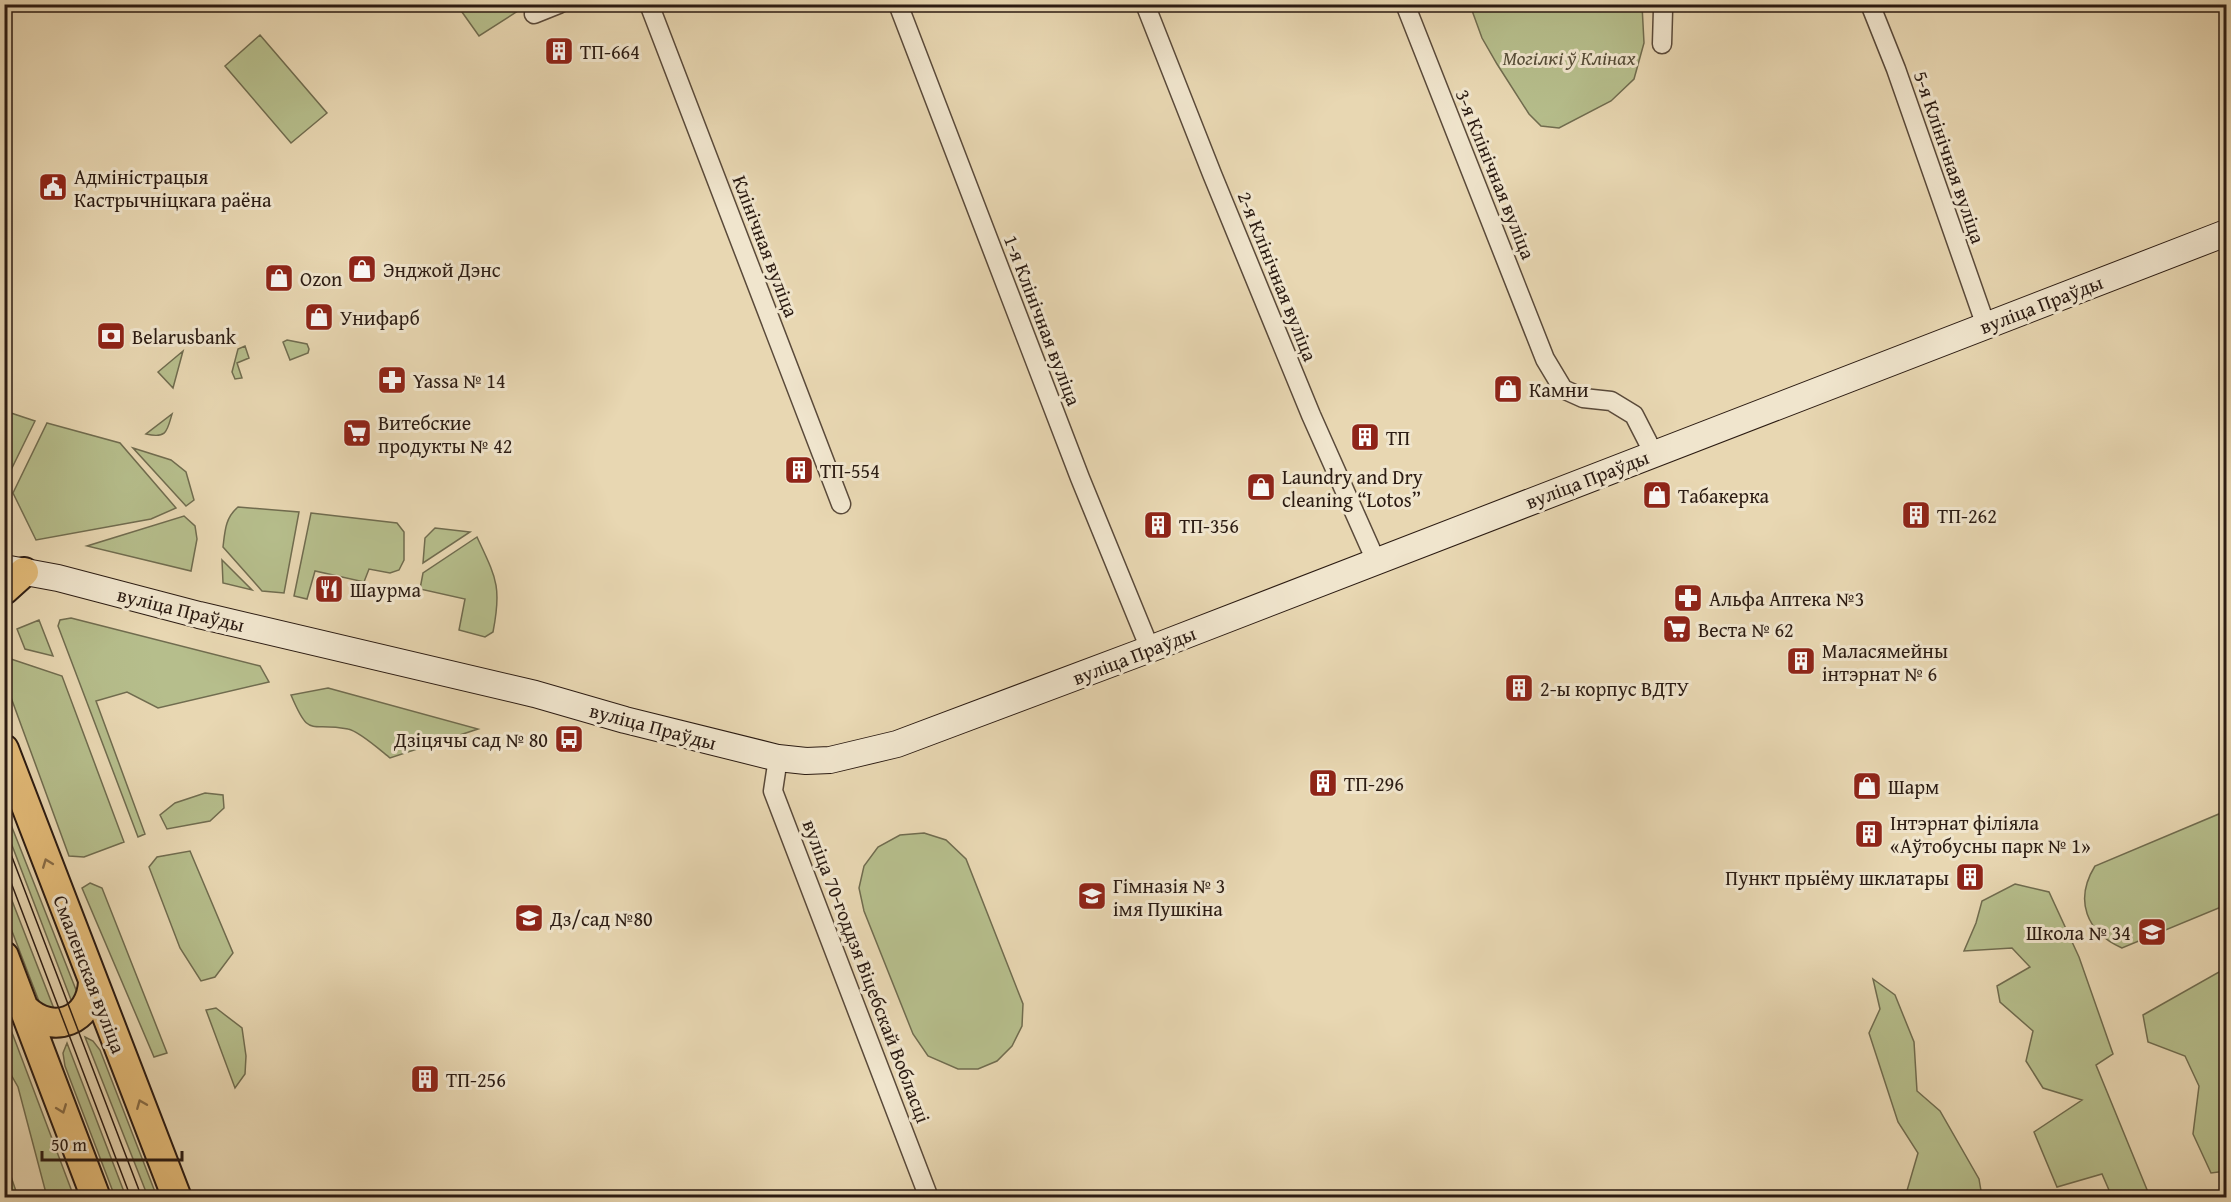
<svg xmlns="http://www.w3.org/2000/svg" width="2231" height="1202" font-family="'Gentium Book Plus',serif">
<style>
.green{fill:#b6be8c;stroke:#706c4f;stroke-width:1.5}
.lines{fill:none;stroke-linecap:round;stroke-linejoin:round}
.street-casing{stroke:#5a4a3a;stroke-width:21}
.secondary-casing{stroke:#2b1b12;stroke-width:28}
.primary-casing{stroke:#2b1b12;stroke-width:32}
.street{stroke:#f0e5cd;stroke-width:18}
.secondary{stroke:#f0e5cd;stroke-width:26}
.primary{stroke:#e4bc79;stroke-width:28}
.tram{stroke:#2b1b12;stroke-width:1.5}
.oneway{stroke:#886c46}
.labels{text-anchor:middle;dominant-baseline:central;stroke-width:6;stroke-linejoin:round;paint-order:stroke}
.poi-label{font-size:20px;fill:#2b1b12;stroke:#f0e5cd;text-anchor:start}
.park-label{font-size:20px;font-style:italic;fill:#554c37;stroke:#f0e5cd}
.street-label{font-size:20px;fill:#2b1b12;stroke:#f0e5cd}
</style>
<rect width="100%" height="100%" fill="#e8d7b2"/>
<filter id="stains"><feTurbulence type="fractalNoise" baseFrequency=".00333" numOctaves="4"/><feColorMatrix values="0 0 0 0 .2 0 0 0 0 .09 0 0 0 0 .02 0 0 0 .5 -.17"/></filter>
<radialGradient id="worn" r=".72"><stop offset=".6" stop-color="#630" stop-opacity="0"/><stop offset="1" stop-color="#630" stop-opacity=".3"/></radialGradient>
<path class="green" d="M469,5H520L521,9L479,36L462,12Z
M1470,5H1642L1644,43L1634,79L1611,101L1559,128L1541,126L1529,114L1497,64L1482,38Z
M260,35L327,113L291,143L225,66Z
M287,340L307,344L309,349L308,353L290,360L283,342Z
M245,346L249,358L237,363L242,378L235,379L232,372L238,349Z
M183,351L173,388L158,372Z
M5,411L35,421L8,476L5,463Z
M172,414C167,431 167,439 146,434Z
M47,423L120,443L176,508L151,519L36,540L13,493Z
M133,448L171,460L186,472L194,500L186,506Z
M238,507L299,512L284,593L262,591L223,547C225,531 225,518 238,507Z
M311,513L397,523L404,532V560L399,570L390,573L369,569L364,582L315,571L307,599L294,596Z
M184,516L195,526L197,539L191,571L87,546Z
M435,528L470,532L423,563L425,538Z
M477,537C496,578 502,586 493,632L485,637L459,630L465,599L420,589L423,573Z
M222,560L252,590L223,583Z
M71,618L260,666L269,682L158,708L127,692L96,701L145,834L138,837L58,626L60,620Z
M39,620L53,656L25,649L17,629Z
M5,657L62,676L124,842L84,857L69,856L5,681Z
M328,688L478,729L390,758C380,750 359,731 348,729C309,721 310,740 291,695Z
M205,793L223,795L224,808L210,821L167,829L160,815L175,803Z
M4,807L78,995L73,1005L5,827Z
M2226,811V905L2122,948C2086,932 2074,900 2095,866Z
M924,833L946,840L966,859L1023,1004L1022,1026L1012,1046L997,1061L978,1069H958L928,1056L913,1034L864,911L859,888L864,866L878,847L900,835Z
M190,851L233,953L215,977L201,981L180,948L149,867L157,857Z
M4,880L56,1014L40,1004L5,913Z
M90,883L102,888L167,1053L154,1057L82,888Z
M2015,884L2049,892L2079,957L2113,1054L2096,1065L2150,1197H2112L2102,1174L2057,1187L2034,1132L2082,1100L2043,1088L2026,1061L2033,1031L2000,1002L1997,986L2030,967L2012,948L1964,951L1976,923L1982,901Z
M2226,968V1171L2211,1173L2193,1134L2199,1086L2185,1056L2148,1042L2143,1015Z
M1873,979L1895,995L1914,1042L1917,1091L1940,1111L1979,1179L1982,1197H1908L1906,1194L1918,1153L1898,1122L1869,1033L1880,1009Z
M216,1008L242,1028L246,1056L245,1074L235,1088L206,1010Z
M5,1014L74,1197H47L18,1087L5,1064Z
M85,1037L93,1041L100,1050L157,1197H148Z
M67,1043L126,1197H115L65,1066L63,1053Z
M5,1159L18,1197H5Z"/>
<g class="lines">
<g class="street-casing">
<path id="street" d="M649,4L841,504
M898,4L1080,478L1150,649
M1145,4L1212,174L1311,415L1376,561
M1405,4L1545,359L1563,389L1583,398L1611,401L1634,415L1654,454
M1661,4L1663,10L1662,44
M1870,4L1896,69L1986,326
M534,14L559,4
M778,758L773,791L929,1198"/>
</g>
<g class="secondary-casing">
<path id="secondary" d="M4,568L58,578L199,615L535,694L625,720L778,758L806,761L830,760L897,744L1150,649L2226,233"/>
</g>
<g class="primary-casing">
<path id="primary" d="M4,590L24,572
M4,749L177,1198
M4,956L96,1198
M25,1009C53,1036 91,1021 93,982"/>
</g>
<use href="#street" class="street"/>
<use href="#secondary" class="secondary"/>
<use href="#primary" class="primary"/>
<path class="tram" d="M4,836L142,1198
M4,864L131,1198"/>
</g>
<defs><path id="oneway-chevron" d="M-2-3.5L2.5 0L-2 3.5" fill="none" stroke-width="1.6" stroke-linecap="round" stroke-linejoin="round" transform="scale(1.5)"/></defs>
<g class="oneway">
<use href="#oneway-chevron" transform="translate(47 863) rotate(-111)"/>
<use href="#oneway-chevron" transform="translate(141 1104) rotate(-112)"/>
<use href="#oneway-chevron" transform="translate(62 1109) rotate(69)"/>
</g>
<defs>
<g id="building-square" transform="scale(1.5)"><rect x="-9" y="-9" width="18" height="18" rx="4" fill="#8f2418" stroke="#f0e5cd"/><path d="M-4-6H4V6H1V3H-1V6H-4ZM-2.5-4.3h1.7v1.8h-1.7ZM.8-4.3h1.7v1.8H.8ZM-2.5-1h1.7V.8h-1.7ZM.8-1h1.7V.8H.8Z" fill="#fff"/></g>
<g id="civic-square" transform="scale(1.5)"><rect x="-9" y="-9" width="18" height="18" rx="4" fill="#8f2418" stroke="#f0e5cd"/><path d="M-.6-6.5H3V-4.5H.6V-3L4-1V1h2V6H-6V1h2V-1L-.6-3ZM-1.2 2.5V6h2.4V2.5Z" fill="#fff"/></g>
<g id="shop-square" transform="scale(1.5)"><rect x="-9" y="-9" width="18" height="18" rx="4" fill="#8f2418" stroke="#f0e5cd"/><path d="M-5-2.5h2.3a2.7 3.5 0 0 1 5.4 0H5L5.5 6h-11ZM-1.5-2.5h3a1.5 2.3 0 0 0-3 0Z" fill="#fff"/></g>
<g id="bank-square" transform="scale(1.5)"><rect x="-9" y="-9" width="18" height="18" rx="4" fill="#8f2418" stroke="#f0e5cd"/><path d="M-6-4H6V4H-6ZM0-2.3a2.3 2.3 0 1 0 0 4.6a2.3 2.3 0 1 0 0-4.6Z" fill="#fff"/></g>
<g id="pharmacy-square" transform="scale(1.5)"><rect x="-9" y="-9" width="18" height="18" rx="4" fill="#8f2418" stroke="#f0e5cd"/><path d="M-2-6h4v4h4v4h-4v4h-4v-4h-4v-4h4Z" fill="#fff"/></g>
<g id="supermarket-square" transform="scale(1.5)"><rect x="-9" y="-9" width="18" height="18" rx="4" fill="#8f2418" stroke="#f0e5cd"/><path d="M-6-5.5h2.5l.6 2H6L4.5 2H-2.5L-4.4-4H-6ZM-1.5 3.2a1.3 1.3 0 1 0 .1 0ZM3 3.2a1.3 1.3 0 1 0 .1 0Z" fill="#fff"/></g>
<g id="restaurant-square" transform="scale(1.5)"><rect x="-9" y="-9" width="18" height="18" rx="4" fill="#8f2418" stroke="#f0e5cd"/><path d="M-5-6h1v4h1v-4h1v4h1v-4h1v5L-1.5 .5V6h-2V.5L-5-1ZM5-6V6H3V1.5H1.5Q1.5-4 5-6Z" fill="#fff"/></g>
<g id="bus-square" transform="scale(1.5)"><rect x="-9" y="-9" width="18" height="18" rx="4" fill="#8f2418" stroke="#f0e5cd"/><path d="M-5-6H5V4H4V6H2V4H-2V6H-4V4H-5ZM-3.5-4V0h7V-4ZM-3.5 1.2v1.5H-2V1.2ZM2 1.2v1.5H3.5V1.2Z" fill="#fff"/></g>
<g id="school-square" transform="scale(1.5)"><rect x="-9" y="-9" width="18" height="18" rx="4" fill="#8f2418" stroke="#f0e5cd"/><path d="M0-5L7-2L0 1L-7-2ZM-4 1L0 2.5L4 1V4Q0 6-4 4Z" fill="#fff"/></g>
</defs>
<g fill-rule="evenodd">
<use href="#building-square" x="559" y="51"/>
<use href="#civic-square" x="53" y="187"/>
<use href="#shop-square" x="362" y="269"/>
<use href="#shop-square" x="279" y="278"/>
<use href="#shop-square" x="319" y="317"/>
<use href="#bank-square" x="111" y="336"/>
<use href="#pharmacy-square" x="392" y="380"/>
<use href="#shop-square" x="1508" y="389"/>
<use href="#supermarket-square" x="357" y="433"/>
<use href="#building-square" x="1365" y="437"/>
<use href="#building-square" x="799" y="470"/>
<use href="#shop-square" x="1261" y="487"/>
<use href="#shop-square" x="1657" y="495"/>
<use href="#building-square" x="1916" y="515"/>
<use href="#building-square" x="1158" y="525"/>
<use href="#restaurant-square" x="329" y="589"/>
<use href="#pharmacy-square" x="1688" y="598"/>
<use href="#supermarket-square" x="1677" y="629"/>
<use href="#building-square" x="1801" y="661"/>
<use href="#building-square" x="1519" y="688"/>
<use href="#bus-square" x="569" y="739"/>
<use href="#building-square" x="1323" y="783"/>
<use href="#shop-square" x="1867" y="786"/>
<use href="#building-square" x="1869" y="834"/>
<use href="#building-square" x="1970" y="877"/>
<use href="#school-square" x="1092" y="896"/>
<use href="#school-square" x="529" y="918"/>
<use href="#school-square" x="2152" y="932"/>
<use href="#building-square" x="425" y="1079"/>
</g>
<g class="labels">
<g class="poi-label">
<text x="580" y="51">ТП-664</text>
<text x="74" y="176">Адміністрацыя<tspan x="74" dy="23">Кастрычніцкага раёна</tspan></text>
<text x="383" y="269">Энджой Дэнс</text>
<text x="300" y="278">Ozon</text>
<text x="340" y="317">Унифарб</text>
<text x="132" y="336">Belarusbank</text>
<text x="413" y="380">Yassa № 14</text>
<text x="1529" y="389">Камни</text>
<text x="378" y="422">Витебские<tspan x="378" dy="23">продукты № 42</tspan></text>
<text x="1386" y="437">ТП</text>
<text x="820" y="470">ТП-554</text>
<text x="1282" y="476">Laundry and Dry<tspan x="1282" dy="23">cleaning “Lotos”</tspan></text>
<text x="1678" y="495">Табакерка</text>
<text x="1937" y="515">ТП-262</text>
<text x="1179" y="525">ТП-356</text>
<text x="350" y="589">Шаурма</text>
<text x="1709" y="598">Альфа Аптека №3</text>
<text x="1698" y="629">Веста № 62</text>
<text x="1822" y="650">Маласямейны<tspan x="1822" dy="23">інтэрнат № 6</tspan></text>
<text x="1540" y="688">2-ы корпус ВДТУ</text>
<text x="548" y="739" text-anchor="end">Дзіцячы сад № 80</text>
<text x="1344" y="783">ТП-296</text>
<text x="1888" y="786">Шарм</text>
<text x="1890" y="822">Інтэрнат філіяла<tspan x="1890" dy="23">«Аўтобусны парк № 1»</tspan></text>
<text x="1949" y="877" text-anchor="end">Пункт прыёму шклатары</text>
<text x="1113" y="885">Гімназія № 3<tspan x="1113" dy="23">імя Пушкіна</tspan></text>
<text x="550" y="918">Дз/сад №80</text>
<text x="2131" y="932" text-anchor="end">Школа № 34</text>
<text x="446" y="1079">ТП-256</text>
</g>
<g class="park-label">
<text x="1569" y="57">Могілкі ў Клінах</text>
</g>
<g class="street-label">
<text transform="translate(1950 157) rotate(71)">5-я Клінічная вуліца</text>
<text transform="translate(1496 174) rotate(68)">3-я Клінічная вуліца</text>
<text transform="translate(766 246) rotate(69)">Клінічная вуліца</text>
<text transform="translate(1278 276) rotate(68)">2-я Клінічная вуліца</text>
<text transform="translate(2041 304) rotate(-21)">вуліца Праўды</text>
<text transform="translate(1043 320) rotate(69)">1-я Клінічная вуліца</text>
<text transform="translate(1587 479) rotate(-21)">вуліца Праўды</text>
<text transform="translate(181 609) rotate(14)">вуліца Праўды</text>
<text transform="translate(1134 655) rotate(-21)">вуліца Праўды</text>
<text transform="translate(653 726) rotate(15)">вуліца Праўды</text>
<text transform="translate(867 971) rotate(69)">вуліца 70-годдзя Віцебскай Вобласці</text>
<text transform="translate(90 974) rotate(69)">Смаленская вуліца</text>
</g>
</g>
<rect width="2231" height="1202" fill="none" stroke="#e8d7b2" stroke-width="24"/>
<rect x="6" y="6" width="2219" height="1190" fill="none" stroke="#2b1b12" stroke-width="3"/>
<rect x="12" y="12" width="2207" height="1178" fill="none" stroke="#2b1b12" stroke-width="1.5"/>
<path d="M42 1151v9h140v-9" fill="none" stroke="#2b1b12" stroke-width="3"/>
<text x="51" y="1151" font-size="18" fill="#2b1b12" stroke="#f0e5cd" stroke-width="4.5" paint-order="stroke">50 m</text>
<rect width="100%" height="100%" filter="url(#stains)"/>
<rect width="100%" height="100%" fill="url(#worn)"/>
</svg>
